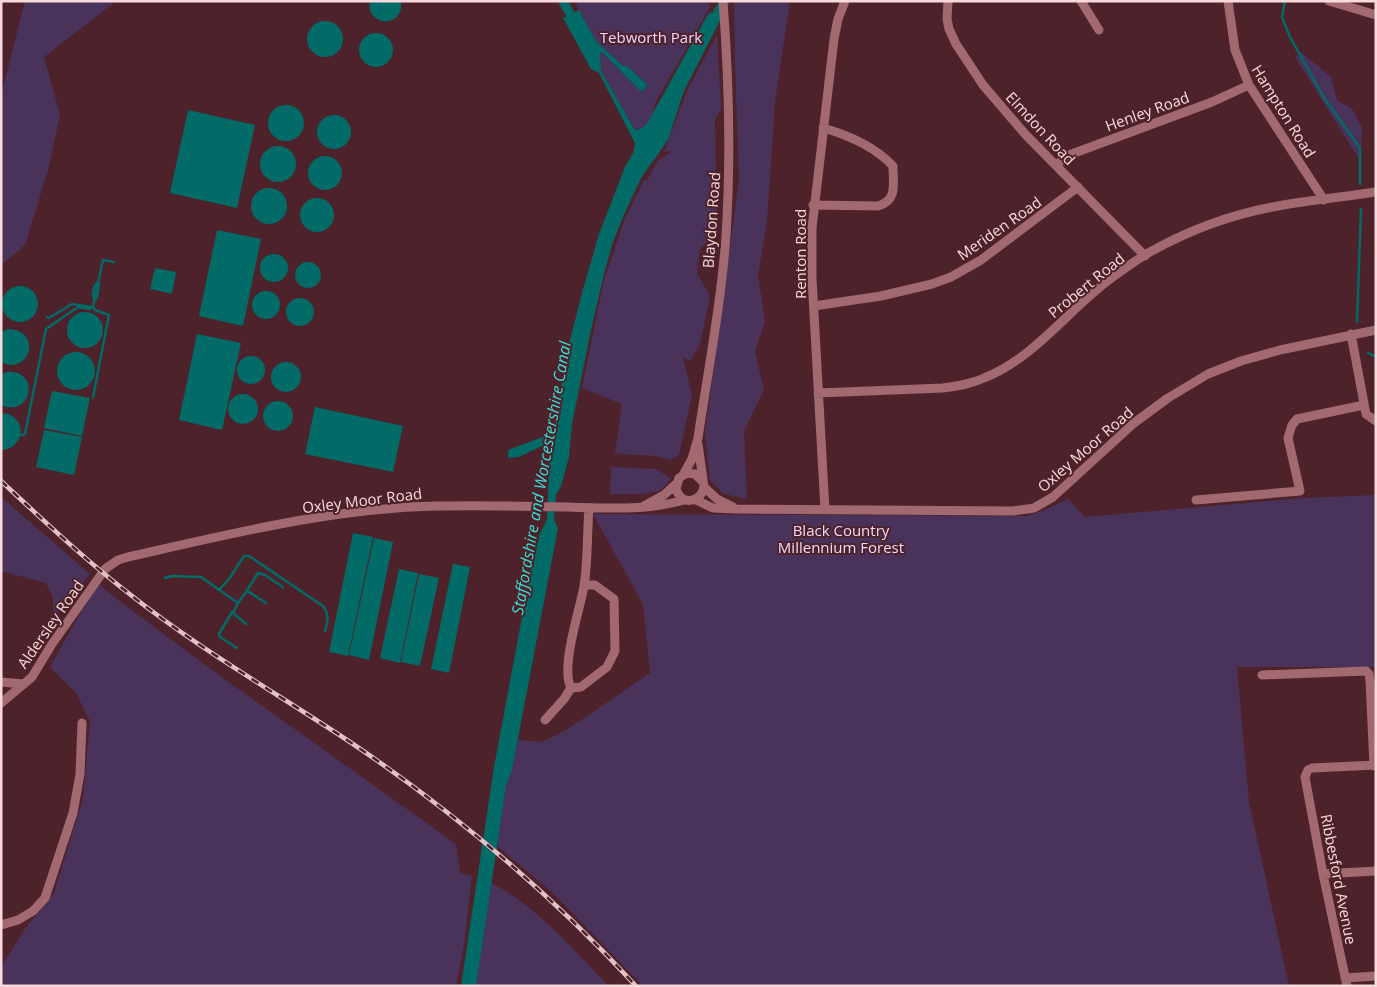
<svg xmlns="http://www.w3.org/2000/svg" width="1377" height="987" font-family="'Open Sans',sans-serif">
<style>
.green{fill:#4a335b}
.water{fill:#026a67}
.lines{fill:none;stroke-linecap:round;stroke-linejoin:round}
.stream{stroke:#026a67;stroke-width:2.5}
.canal{stroke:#026a67;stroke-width:9}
.minor{stroke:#a26971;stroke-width:9}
.rail-casing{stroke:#e2c2c6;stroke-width:4.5}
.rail{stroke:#4e222a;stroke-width:2.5;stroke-dasharray:8;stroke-linecap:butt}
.labels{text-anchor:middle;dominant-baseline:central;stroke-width:4;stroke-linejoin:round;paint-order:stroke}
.park-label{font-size:15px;fill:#eed9fd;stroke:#4e222a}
.street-label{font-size:15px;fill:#f8dadd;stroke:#4e222a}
.water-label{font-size:16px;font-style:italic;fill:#39e1da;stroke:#4e222a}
</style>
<rect width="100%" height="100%" fill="#4e222a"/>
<path class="green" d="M25,1H116L44,57L60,115L48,170L25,245L1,265V96Z
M574,1H709L710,7L654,105C654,115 647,128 637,130L632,125L601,71L600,52H602L641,92L648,85L628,67L622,65L595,40Z
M734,1H790L775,102L767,221L758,275L765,322L755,351L764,390L744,431L747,499L724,494L710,480L705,433L739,180L735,63Z
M717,35L721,109L715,120L717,234L700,248L697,273L710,296L700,344L690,361L683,357L692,395L679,455L670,460C653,453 633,456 615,453L622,404L582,388L604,280L625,219L644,180H647L658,161L673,151L664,152L687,91Z
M1301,52L1331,77L1337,100L1352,109L1362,128L1361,162L1295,57Z
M611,467L657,469L671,479L659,491L642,494H610Z
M1376,495V667H1237L1249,802L1289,986H643L553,893L497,846L506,786L512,770L518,740L542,742L568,729L650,673L643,604L593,514L1027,516L1047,509L1068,499L1085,517L1303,498Z
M1,497L90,574L53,620V597L46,583L1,571Z
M99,584L114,597L209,668L456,844L460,873L472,876L464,945L456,986H1V968L24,930L54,893L83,799L90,721L76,693L50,667L87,601Z
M491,883C536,905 574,951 609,986H476Z"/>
<path class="water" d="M370,1H401C405,29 365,27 370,1Z
M719,1H730L684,91L668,140L641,178L623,217L613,242L604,274L591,330L572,424L569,457L561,486L556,495L554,519L558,528L512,770L506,786L476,986H461L494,767L531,569L539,536L547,519L550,446L546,444L519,457L508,458V450L548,435L553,431L568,348L582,293L599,234L625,167L634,151L635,143L599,73L591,69L563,18L579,10L595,40L622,65L628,67L648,85L641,92L602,52H600L601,71L632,125L636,130C643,129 646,125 649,120L708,14L713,12Z
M307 39a18 18 0 1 1 36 0a18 18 0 1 1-36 0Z
M359 50a17 17 0 1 1 34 0a17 17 0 1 1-34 0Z
M268 123a18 18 0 1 1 36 0a18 18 0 1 1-36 0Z
M188,110L255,125L237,208L170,193Z
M317 132a17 17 0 1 1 34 0a17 17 0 1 1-34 0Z
M260 164a18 18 0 1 1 36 0a18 18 0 1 1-36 0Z
M308 173a17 17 0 1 1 34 0a17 17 0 1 1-34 0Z
M251 206a18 18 0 1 1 36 0a18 18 0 1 1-36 0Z
M300 215a17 17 0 1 1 34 0a17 17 0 1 1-34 0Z
M217,230L261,239L243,326L199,316Z
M260 268a14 14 0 1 1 28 0a14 14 0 1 1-28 0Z
M295 275a13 13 0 1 1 26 0a13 13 0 1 1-26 0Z
M155,268L176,272L172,294L150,289Z
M2 304a18 18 0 1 1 36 0a18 18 0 1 1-36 0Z
M252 305a14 14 0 1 1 28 0a14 14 0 1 1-28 0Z
M286 312a14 14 0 1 1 28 0a14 14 0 1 1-28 0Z
M67 330a18 18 0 1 1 36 0a18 18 0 1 1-36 0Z
M8,329C44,330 29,377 1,362V332Z
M197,334L241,343L222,430L179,420Z
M57 371a19 19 0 1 1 38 0a19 19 0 1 1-38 0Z
M237 370a14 14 0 1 1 28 0a14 14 0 1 1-28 0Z
M271 377a15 15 0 1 1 30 0a15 15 0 1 1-30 0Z
M7,372C41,369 32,419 1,405V374Z
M52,391L90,398L82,436L44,428Z
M228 409a15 15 0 1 1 30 0a15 15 0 1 1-30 0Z
M263 416a15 15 0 1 1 30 0a15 15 0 1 1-30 0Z
M315,407L403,426L393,472L305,454Z
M1,413C26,413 28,447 2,450Z
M44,430L82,437L74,475L36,467Z
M353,533L373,537L348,656L329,652Z
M374,538L393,542L369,660L349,655Z
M453,564L470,567L449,673L431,669Z
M399,569L418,573L400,663L380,658Z
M419,574L439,578L420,666L401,662Z"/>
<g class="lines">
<path class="stream" d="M1285,1L1282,17L1290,37L1324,98L1360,148V184
M94,299C92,295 93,287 97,283
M95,300L97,297L99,284
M47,317L49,318L72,304L92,307
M1357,322L1361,209
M1368,353L1376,357
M93,397L109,315L95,310L93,306L103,260L114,262
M20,435H23L25,434L46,329L78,307L90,309L93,306
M165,578L172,576L201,577L238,603L246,592H249L266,603
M219,590L229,579L244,556H249L323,606C329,614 328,622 325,631
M246,592L258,573L265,575L283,587
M238,603L233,613L246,624
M232,612L219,634L220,637L237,648"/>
<path class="canal" d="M563,1L575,23"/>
<path class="minor" d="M948,1L947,19L949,29L956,44L983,85L1025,134L1145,256
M1081,1L1099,30
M1228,1L1235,50L1249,85L1324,200
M1329,1L1376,15
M1056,165L1069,155L1212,102L1249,85
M813,205L878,206C898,200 893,184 893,166C875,147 848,135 823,128
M814,306L881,296L932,284L951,277L981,260L1078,187
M1351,334L1366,414L1376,421
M818,393L943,388C957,386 971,384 984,378C1030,360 1062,318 1100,287C1113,276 1128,266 1143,256C1184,232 1231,214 1278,206C1310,200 1343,197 1376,192
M698,444L704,487C700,504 681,505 676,489L679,478L687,473L695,474L703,482
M683,475L692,459L698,438C708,371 721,304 726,236C731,158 729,79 723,1
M704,487L717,499L733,507
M696,500L713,508L736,509L1013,511L1034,508L1053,497L1134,423L1168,398L1208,374L1241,361L1280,350L1376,330
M1196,500L1300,491L1288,438L1292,425L1297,419L1364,405
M644,506L664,495L676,484
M825,510L812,278V228L834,39L838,19L845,1
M584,585H595L614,599L615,651L607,667L581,687L571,688C560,667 580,610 584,586C588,560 587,534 589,508
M1262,675L1366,671L1369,674L1370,681L1374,766
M1,682L24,684
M1,703L32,677L52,644L105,569L118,560L128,557C230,534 333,508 438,506C481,505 524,506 567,507C606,508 647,511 684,500
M545,720L564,699L571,688
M1323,874L1376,871
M1,925L18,920L33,911L45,898L73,813L80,774L82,723
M1345,978L1376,976
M1347,986L1323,874L1305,777L1308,770L1312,768L1376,765"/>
<g class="rail-casing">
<path id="rail" d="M1,481C42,519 83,558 127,592C196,647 273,691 347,740C452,810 550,893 636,986"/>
</g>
<use href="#rail" class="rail"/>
</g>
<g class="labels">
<g class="park-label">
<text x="651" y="37">Tebworth Park</text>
<text x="841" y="530">Black Country<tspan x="841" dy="17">Millennium Forest</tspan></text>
</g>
<g class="street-label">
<text transform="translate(1147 111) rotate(-20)">Henley Road</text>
<text transform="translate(1284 111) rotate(58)">Hampton Road</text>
<text transform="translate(1041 128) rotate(47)">Elmdon Road</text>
<text transform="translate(711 220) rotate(-86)">Blaydon Road</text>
<text transform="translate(999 228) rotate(-35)">Meriden Road</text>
<text transform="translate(800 254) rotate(-90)">Renton Road</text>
<text transform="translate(1086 285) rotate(-39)">Probert Road</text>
<text transform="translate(1085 449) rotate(-41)">Oxley Moor Road</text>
<text transform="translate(362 500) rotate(-7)">Oxley Moor Road</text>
<text transform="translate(50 624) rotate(-55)">Aldersley Road</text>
<text transform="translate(1339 879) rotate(79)">Ribbesford Avenue</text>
</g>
<g class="water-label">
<text transform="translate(541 478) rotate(-80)">Staffordshire and Worcestershire Canal</text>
</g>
</g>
<rect width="1377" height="987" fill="none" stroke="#f8dadd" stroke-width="5"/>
</svg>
